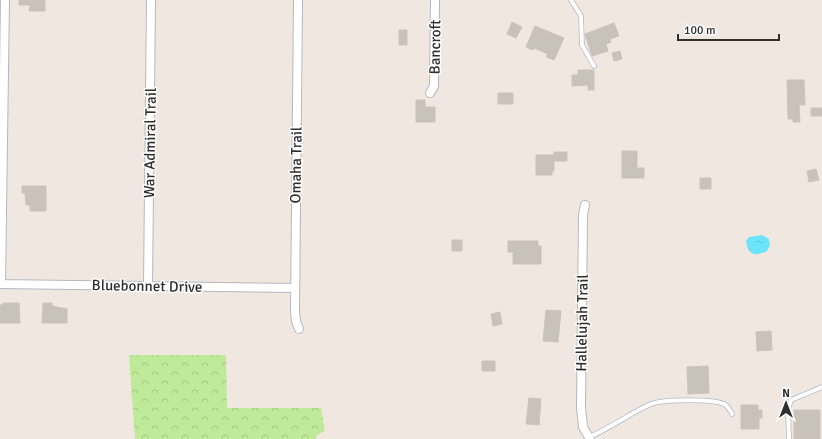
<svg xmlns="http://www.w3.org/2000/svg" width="822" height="439" font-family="Signika,sans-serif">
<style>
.forest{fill:url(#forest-crowns)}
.water{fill:url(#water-ripples)}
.building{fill:#c8c2bb;stroke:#ccc3b9}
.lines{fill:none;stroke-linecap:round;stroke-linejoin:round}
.lane-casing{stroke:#b4b8c2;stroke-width:5.5}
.street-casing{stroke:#b4b8c2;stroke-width:10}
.lane{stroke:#fff;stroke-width:4}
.street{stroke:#fff;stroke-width:8}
.labels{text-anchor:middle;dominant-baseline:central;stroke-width:3;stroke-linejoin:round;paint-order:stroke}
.street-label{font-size:15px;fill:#2e2e2e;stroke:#fff}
</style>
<defs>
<pattern id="forest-crowns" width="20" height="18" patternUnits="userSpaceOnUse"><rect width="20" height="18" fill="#beea99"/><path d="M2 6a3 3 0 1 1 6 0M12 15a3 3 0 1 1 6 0" fill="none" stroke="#a4c984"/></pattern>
<pattern id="water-ripples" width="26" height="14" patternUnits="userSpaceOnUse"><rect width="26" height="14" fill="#6ce4f9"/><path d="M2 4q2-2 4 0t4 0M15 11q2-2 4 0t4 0" fill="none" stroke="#5ec4d6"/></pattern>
</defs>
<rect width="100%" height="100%" fill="#f0e7e0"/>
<path class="forest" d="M129,355H226L227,408H321L325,431L317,435L316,439H135Z"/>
<path class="water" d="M762,235L769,239L770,245L767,251C755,257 748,255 746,241L749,237Z"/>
<path class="building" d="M19,0H45V11H29L30,5H19Z
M512,22L522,27L516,38L507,34Z
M614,23L619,36L610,39L611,42L606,44L608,51L592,56L585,34Z
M535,26L564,38L554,60L546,57L548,54L534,48L533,50L526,47Z
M399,30H407V45H399Z
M620,51L622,59L614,61L612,53Z
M578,70H594V90H588V85L572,86V75H578Z
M787,80H804L805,105H799L800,122H793V119H788Z
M498,93H513V104H498Z
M416,100H425V107H435V122H416Z
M811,108H822V116H811Z
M622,151H637V168H644V178H622Z
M554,152H567V161H554V171H552V175H536V155H554Z
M816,169L819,180L809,182L807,171Z
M700,178H711V189H700Z
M22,186H46V211H30V205H26L25,193H22Z
M452,240H462V251H452Z
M508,241H538V246H541V264H513V252H508Z
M3,303H19L20,323H0V305H3Z
M43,303H52V306L67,309V323H42Z
M546,310L561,311L558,342L543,341Z
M500,312L502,324L493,326L491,314Z
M771,331L772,350L757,351L756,332Z
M482,361H495V371H482Z
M708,366L709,393L688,394L687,367Z
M529,398L541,399L539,425L526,424Z
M741,405H758V410H762V418H759V429H741Z
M794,410H820V439H794Z"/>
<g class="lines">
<g class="lane-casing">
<path id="lane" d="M571,0L581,16L582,45L594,66
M589,437C611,428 630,413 651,404C664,399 713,399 724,404C728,406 730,410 732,414
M789,439L788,409L791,400L822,387"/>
</g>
<g class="street-casing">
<path id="street" d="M298,0L295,311L296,321L299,329
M430,93L434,86L435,0
M585,205L583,215L581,407L583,427L590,439
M0,284L295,288
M1,284L5,0
M148,286L151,0"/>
</g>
<use href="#lane" class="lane"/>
<use href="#street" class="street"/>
</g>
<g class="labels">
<g class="street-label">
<text transform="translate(435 47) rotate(-89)">Bancroft</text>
<text transform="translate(150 143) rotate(-89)">War Admiral Trail</text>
<text transform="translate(296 165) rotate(-89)">Omaha Trail</text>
<text transform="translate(147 286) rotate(1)">Bluebonnet Drive</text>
<text transform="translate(582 323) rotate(-89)">Hallelujah Trail</text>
</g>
</g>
<g transform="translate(786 403)" stroke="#ffffff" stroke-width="3" paint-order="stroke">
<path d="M0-3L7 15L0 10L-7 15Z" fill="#2e2e2e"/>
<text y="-6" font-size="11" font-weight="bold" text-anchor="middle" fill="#2e2e2e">N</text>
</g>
<path d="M678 34v6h101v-6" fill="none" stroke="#2e2e2e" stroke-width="2"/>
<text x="684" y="34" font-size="12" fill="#2e2e2e" stroke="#ffffff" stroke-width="3" paint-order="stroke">100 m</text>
</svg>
